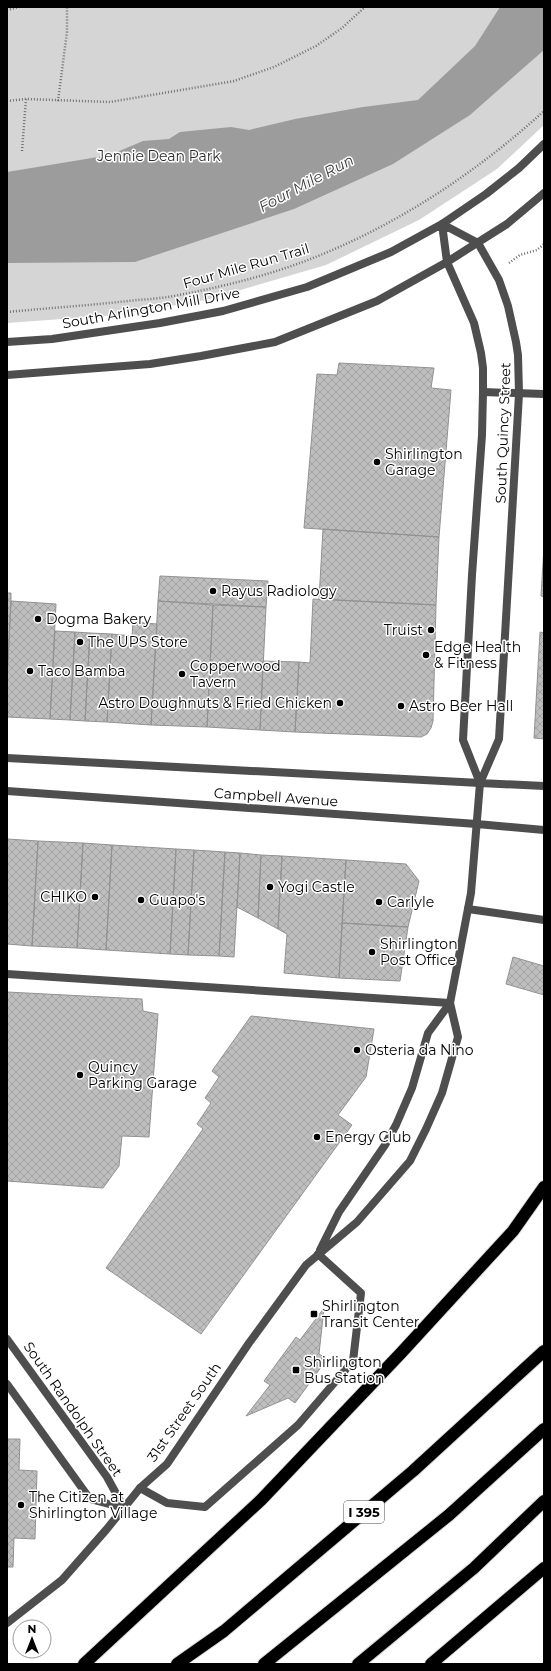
<svg xmlns="http://www.w3.org/2000/svg" width="551" height="1671" font-family="Montserrat,sans-serif">
<style>
.green{fill:#d5d5d5}
.water{fill:#9c9c9c}
.building{fill:url(#building-cross-hatch);stroke:#929292}
.lines{fill:none;stroke-linecap:round;stroke-linejoin:round}
.motorway-casing{stroke:#dbdbdb;stroke-width:14}
.path{stroke:#707070;stroke-width:2.5;stroke-dasharray:1 2;stroke-linecap:butt}
.service{stroke:#4e4e4e;stroke-width:8}
.minor{stroke:#4e4e4e;stroke-width:8}
.tertiary{stroke:#4e4e4e;stroke-width:8}
.motorway{stroke:#000;stroke-width:12}
.poi-dot{fill:#000;stroke:#fff;stroke-width:1.5}
.labels{text-anchor:middle;dominant-baseline:central;stroke-width:3;stroke-linejoin:round;paint-order:stroke}
.shield{fill:#fff;stroke:#4c4c4c;stroke-width:1}
.shield-label{font-size:13px;font-weight:bold;fill:#000}
.park-label{font-size:14px;fill:#2c2c2c;stroke:#fff}
.street-label{font-size:14px;fill:#000;stroke:#fff}
.poi-label{font-size:14px;fill:#000;stroke:#fff;text-anchor:start}
.water-label{font-size:15px;font-style:italic;fill:#3d3d3d;stroke:#fff}
</style>
<defs>
<pattern id="building-cross-hatch" width="8" height="8" patternUnits="userSpaceOnUse"><rect width="8" height="8" fill="#bebebe"/><path d="M0 0l8 8M0 8l8-8" fill="none" stroke="#a2a2a2"/></pattern>
</defs>
<rect width="100%" height="100%" fill="#fff"/>
<path class="green" d="M7,7H544V125L497,169L419,220L326,265L206,300L117,315L7,323Z"/>
<path class="water" d="M500,7H544V50L470,115L393,164L294,209L135,262L7,263V172L110,155L143,141L169,139L180,132L231,127L249,130L295,119L363,107L418,100L475,46Z"/>
<path class="building" d="M339,363L434,368L431,388L451,390L439,537L304,528L317,374L337,375Z
M323,529L439,537L436,605L319,599Z
M544,547V597L541,596Z
M160,576L268,581L266,607L158,601Z
M7,593H11V601L8,660H7Z
M313,599L436,605L433,721L431,728L427,734L421,737L295,732L299,662L310,663Z
M11,601L56,604L50,719L7,717V682Z
M158,601L213,605L207,727L151,725Z
M213,605L266,607L260,730L207,727Z
M133,622L157,624L151,725L107,722L112,634L132,636Z
M55,631L75,632L70,720L50,719Z
M75,632L90,633L85,721L70,720Z
M540,632L544,633V739L534,738Z
M90,633L112,634L107,722L85,721Z
M263,661L299,662L295,732L260,730Z
M7,839L38,841L32,946L7,944Z
M38,841L83,843L77,948L32,946Z
M83,843L112,845L106,950L77,948Z
M112,845L176,849L170,954L106,950Z
M176,849L194,850L188,955L170,954Z
M194,850L225,852L219,956L188,955Z
M225,852L240,853L234,957L219,956Z
M240,853L261,855L258,918L237,907Z
M261,855L282,856L278,929L258,918Z
M282,856L346,860L339,978L284,973L287,934L278,929Z
M346,860L406,864L419,881L408,927L342,923Z
M342,923L408,927L400,981L339,978Z
M513,957L544,966V995L506,984Z
M7,992L142,999L143,1011L158,1014L149,1137L122,1136L119,1166L103,1188L7,1181Z
M251,1016L374,1029L366,1077L338,1115L352,1125L201,1334L106,1268L203,1129L197,1124L211,1103L205,1098L219,1077L212,1071Z
M324,1308L319,1354L327,1359L295,1403L288,1398L246,1416L270,1385L264,1381L296,1337L300,1340Z
M7,1439H20L19,1470L37,1471L35,1539L14,1538L13,1567H7Z"/>
<g class="lines">
<g class="motorway-casing">
<path id="motorway" d="M84,1664L261,1500L401,1353L513,1231L544,1187
M177,1664L224,1631L413,1471L544,1351
M264,1664L449,1515L544,1429
M358,1664L474,1568L544,1501
M431,1664L544,1568"/>
</g>
<path class="path" d="M7,10L19,7
M7,101L26,99L110,102L234,81L274,67L316,46L342,28L365,7
M58,101L67,32V7
M22,151L26,99
M509,263L520,255L537,250L544,244
M7,312C50,308 94,305 137,300C151,299 165,298 179,295C226,286 274,274 318,256C402,222 478,171 544,111"/>
<path class="service" d="M483,392L544,394
M468,909L544,920
M7,974L450,1003
M140,1488L167,1503L205,1507L298,1425L353,1361L361,1293L318,1254"/>
<path class="minor" d="M7,758L480,783
M7,791L477,824
M7,1339L107,1477L124,1508
M7,1384L90,1499L124,1508"/>
<path class="tertiary" d="M442,224L447,262L474,323L481,353L483,368V392L482,435L472,575L463,740L480,783
M7,342L52,339L160,323L223,311L307,287L391,252L442,224L486,194L519,168L544,144
M7,375L150,364L201,356L275,342L377,301L447,262L507,224L544,193
M480,783L544,786
M477,824L544,830
M320,1250L339,1212L385,1145L396,1125L412,1088L428,1033L450,1003
M7,1623L62,1580L106,1530L140,1488L167,1464L249,1343L306,1265L357,1222L410,1161L426,1129L442,1093L458,1037L450,1003L471,893L480,783L499,739L519,394L518,355L516,342L508,306L499,280L478,243L442,224"/>
<use href="#motorway" class="motorway"/>
</g>
<g class="poi-dot">
<circle cx="377" cy="462" r="4"/>
<circle cx="213" cy="591" r="4"/>
<circle cx="38" cy="619" r="4"/>
<circle cx="431" cy="630" r="4"/>
<circle cx="80" cy="642" r="4"/>
<circle cx="426" cy="655" r="4"/>
<circle cx="30" cy="671" r="4"/>
<circle cx="182" cy="674" r="4"/>
<circle cx="340" cy="703" r="4"/>
<circle cx="401" cy="706" r="4"/>
<circle cx="270" cy="887" r="4"/>
<circle cx="95" cy="897" r="4"/>
<circle cx="141" cy="900" r="4"/>
<circle cx="379" cy="902" r="4"/>
<circle cx="372" cy="952" r="4"/>
<circle cx="357" cy="1050" r="4"/>
<circle cx="80" cy="1075" r="4"/>
<circle cx="317" cy="1137" r="4"/>
<rect x="310" y="1310" width="8" height="8" rx="2"/>
<rect x="292" y="1366" width="8" height="8" rx="2"/>
<circle cx="21" cy="1505" r="4"/>
</g>
<g class="labels">
<rect class="shield" x="344" y="1501" width="40" height="22" rx="3"/>
<g class="shield-label">
<text x="364" y="1512">I 395</text>
</g>
<g class="park-label">
<text x="159" y="156">Jennie Dean Park</text>
</g>
<g class="street-label">
<text transform="translate(246 266) rotate(-16)">Four Mile Run Trail</text>
<text transform="translate(151 308) rotate(-10)">South Arlington Mill Drive</text>
<text transform="translate(503 433) rotate(-88)">South Quincy Street</text>
<text transform="translate(276 797) rotate(4)">Campbell Avenue</text>
<text transform="translate(73 1409) rotate(55)">South Randolph Street</text>
<text transform="translate(184 1412) rotate(-55)">31st Street South</text>
</g>
<g class="poi-label">
<text x="385" y="454">Shirlington<tspan x="385" dy="16">Garage</tspan></text>
<text x="221" y="591">Rayus Radiology</text>
<text x="46" y="619">Dogma Bakery</text>
<text x="423" y="630" text-anchor="end">Truist</text>
<text x="88" y="642">The UPS Store</text>
<text x="434" y="647">Edge Health<tspan x="434" dy="16">&amp; Fitness</tspan></text>
<text x="190" y="666">Copperwood<tspan x="190" dy="16">Tavern</tspan></text>
<text x="38" y="671">Taco Bamba</text>
<text x="332" y="703" text-anchor="end">Astro Doughnuts &amp; Fried Chicken</text>
<text x="409" y="706">Astro Beer Hall</text>
<text x="278" y="887">Yogi Castle</text>
<text x="87" y="897" text-anchor="end">CHIKO</text>
<text x="149" y="900">Guapo's</text>
<text x="387" y="902">Carlyle</text>
<text x="380" y="944">Shirlington<tspan x="380" dy="16">Post Office</tspan></text>
<text x="365" y="1050">Osteria da Nino</text>
<text x="88" y="1067">Quincy<tspan x="88" dy="16">Parking Garage</tspan></text>
<text x="325" y="1137">Energy Club</text>
<text x="322" y="1306">Shirlington<tspan x="322" dy="16">Transit Center</tspan></text>
<text x="304" y="1362">Shirlington<tspan x="304" dy="16">Bus Station</tspan></text>
<text x="29" y="1497">The Citizen at<tspan x="29" dy="16">Shirlington Village</tspan></text>
</g>
<g class="water-label">
<text transform="translate(306 183) rotate(-28)">Four Mile Run</text>
</g>
</g>
<rect width="551" height="1671" fill="none" stroke="#000000" stroke-width="16"/>
<g transform="translate(32 1639)"><circle r="19" fill="#ffffff" stroke="#999999"/>
<path d="M0-3L7 15L0 10L-7 15Z" fill="#000000"/>
<text y="-6" font-size="11" font-weight="bold" text-anchor="middle" fill="#000000">N</text>
</g>
</svg>
